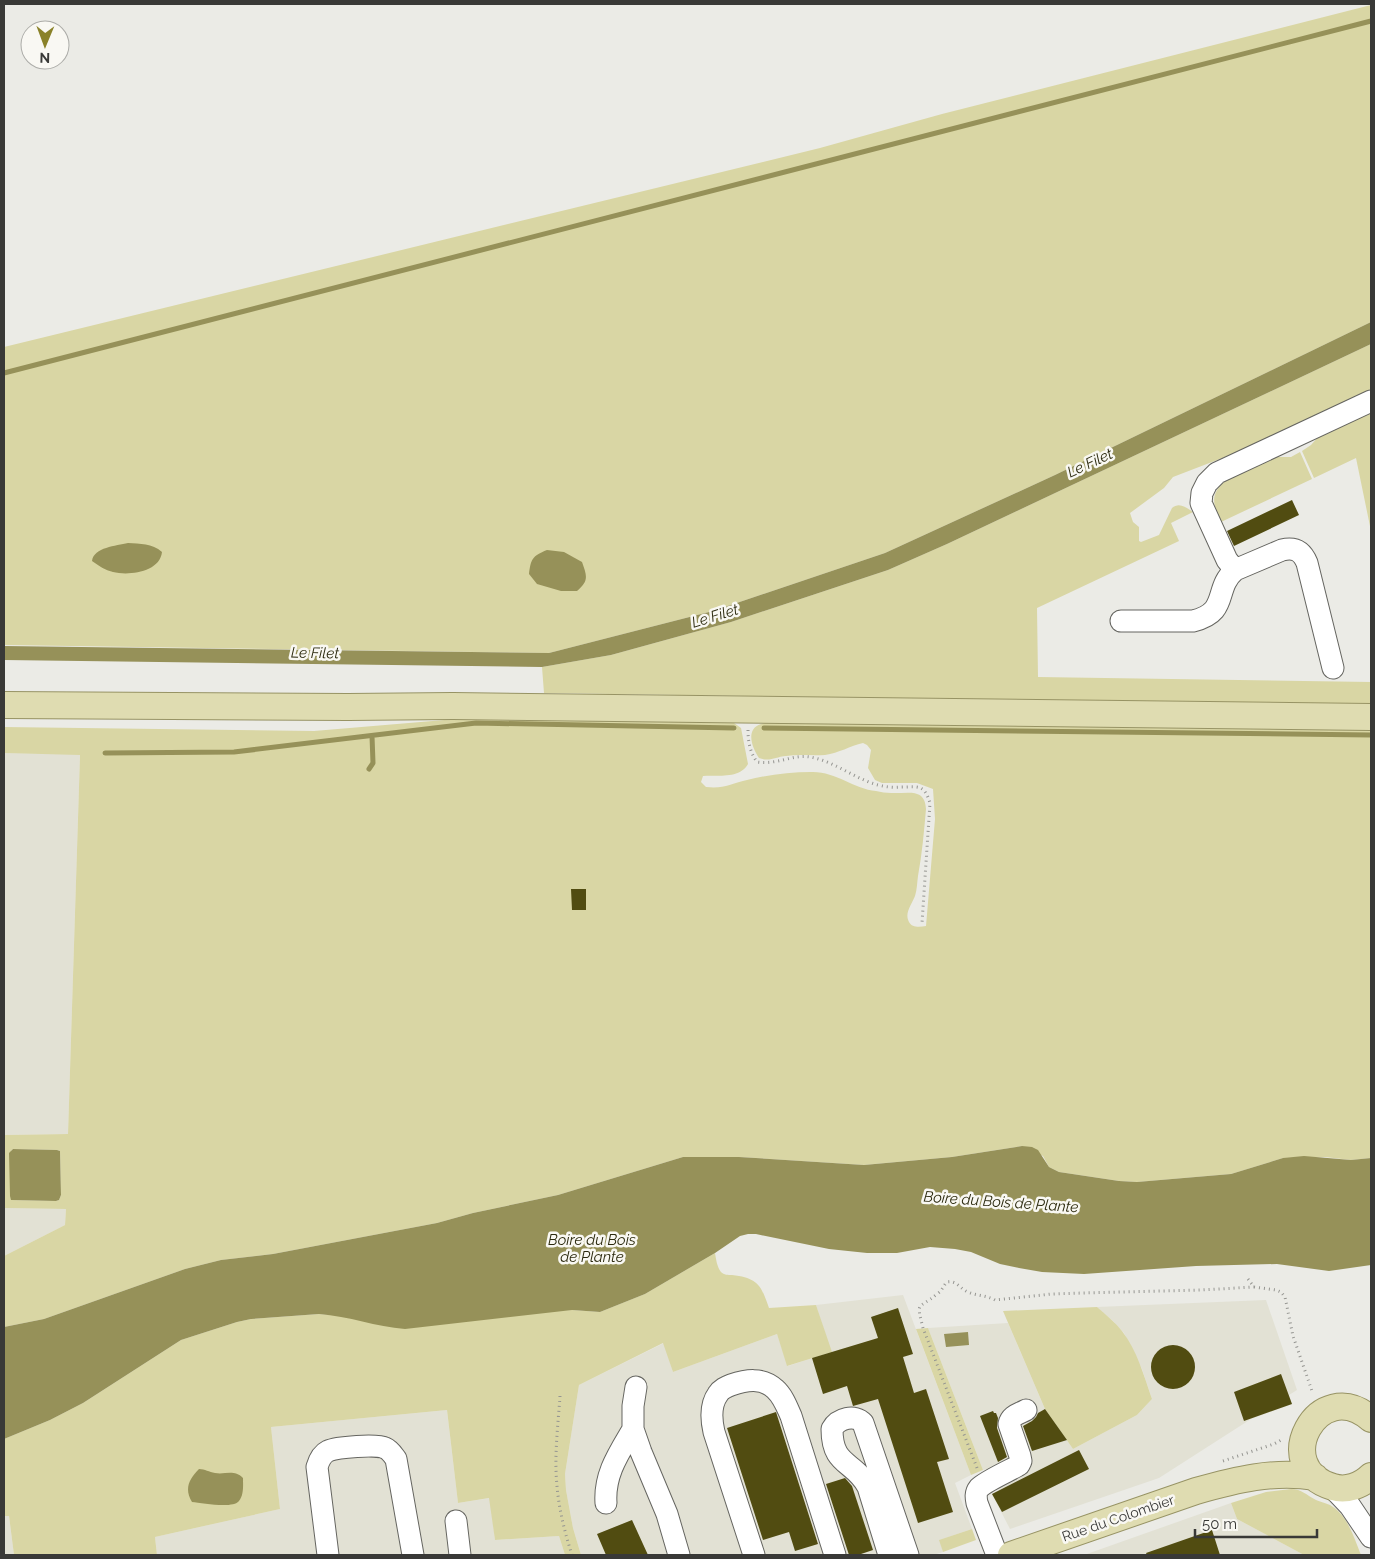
<svg xmlns="http://www.w3.org/2000/svg" width="1375" height="1559" font-family="Raleway,sans-serif">
<style>
.built{fill:#e2e1d4}
.green{fill:#d9d6a4;fill-rule:evenodd}
.water{fill:#969159}
.lines{fill:none;stroke-linecap:round;stroke-linejoin:round}
.stream{stroke:#969159;stroke-width:5}
.building{fill:#514c11}
.minor-casing{stroke:#656560;stroke-width:23}
.major-casing{stroke:#979364;stroke-width:28}
.path{stroke:#959591;stroke-width:3;stroke-dasharray:1 4;stroke-linecap:butt}
.minor{stroke:#fff;stroke-width:21}
.major{stroke:#dfdcb1;stroke-width:26}
.labels{text-anchor:middle;dominant-baseline:central;stroke-width:5;stroke-linejoin:round;paint-order:stroke}
.street-label{font-size:14px;fill:#393937;stroke:#f9f8f3}
.water-label{font-size:15px;font-style:italic;fill:#2c2a0f;stroke:#f9f8f3}
</style>
<rect width="100%" height="100%" fill="#ebebe6"/>
<path class="built" d="M4,753L80,754L68,1134L4,1135Z
M4,1208L66,1209L65,1225L4,1256Z
M903,1295L971,1475L955,1483L972,1529L940,1540L943,1552L933,1555H581L573,1528L566,1490L565,1474L579,1385L664,1343L673,1372L777,1334L788,1366L831,1352L816,1305Z
M1266,1300L1297,1390L1289,1395L1292,1404L1251,1419L1159,1478L1010,1529L992,1494L999,1490L986,1469L983,1470L928,1328L1008,1323L1045,1409L1073,1449L1137,1415L1152,1399L1142,1369L1124,1333L1114,1322L1097,1307Z
M447,1410L458,1503L490,1498L495,1540L559,1536L565,1555H157L155,1537L280,1509L271,1427Z
M1231,1503L1237,1519L1304,1555H1084Z
M4,1516H9L14,1555H4Z"/>
<path class="green" d="M1371,5V322L1055,475L885,553L713,611L549,653L4,645V347L820,148L942,114Z
M1371,344V393L1238,452L1173,477L1164,488L1130,513L1133,522L1139,527V541L1141,542L1159,535L1172,508C1179,502 1186,507 1193,512L1171,523L1179,541L1037,608L1038,677L1371,682V705L544,693L542,667L611,655L731,622L888,570L947,544Z
M1371,411V531L1356,458L1314,478L1302,451L1311,445L1320,435Z
M1300,452L1312,479L1221,522C1213,504 1209,495 1226,480L1277,457H1291Z
M480,717L726,721L734,723L741,728L748,764C740,779 717,775 703,776L701,782L706,787C724,789 730,784 747,780C767,775 790,772 811,772C835,771 854,789 876,791C881,792 886,793 891,793C907,794 925,787 926,809C924,832 922,854 918,876C917,883 917,890 915,896C912,904 904,913 909,922C912,928 920,927 926,926L935,819L933,789L917,783H882L875,780L868,768L871,750L867,745L863,743C850,746 839,753 825,755C812,756 799,754 786,756C775,757 770,762 759,758C752,748 745,729 761,724C766,722 772,722 777,721L1371,729V1158L1351,1160L1325,1157L1283,1158L1231,1174L1137,1182L1119,1181L1059,1172L1049,1167L1043,1156L1022,1146L952,1157L864,1165L739,1157H683L558,1195L473,1213L437,1223L273,1254L221,1260L185,1269L44,1319L4,1327V1256L65,1225L66,1209L4,1208V1135L68,1134L80,755L4,753V727L314,731ZM572,889L586,910H572ZM13,1149L57,1150L60,1151L61,1195L59,1200L56,1201L11,1200V1151Z
M715,1253C716,1259 717,1267 721,1272C724,1275 728,1275 732,1275C758,1278 761,1285 769,1308L816,1305L832,1352L787,1366L777,1334L673,1372L663,1343L579,1385L565,1474L566,1490L573,1528L581,1555H565L559,1536L495,1540L489,1498L458,1503L447,1410L271,1427L280,1509L155,1537L157,1555H14L9,1516H4V1439L50,1420L83,1403L181,1340L237,1322L251,1319L319,1314L331,1315L572,1310L600,1312L645,1294Z
M1097,1307C1106,1315 1115,1322 1122,1331C1137,1350 1144,1376 1152,1399L1137,1415L1073,1449L1045,1409L1003,1311Z
M928,1328L983,1470L971,1475L916,1329Z
M1291,1489C1302,1489 1306,1495 1316,1500C1320,1502 1326,1503 1330,1505C1348,1515 1354,1538 1361,1555H1304L1237,1519L1231,1503L1266,1492Z
M972,1529L976,1540L943,1552L939,1540Z"/>
<path class="water" d="M1371,322V344L947,544L888,570L731,622L611,655L542,667L4,660V646L549,653L713,611L885,553L1055,475Z
M128,543C140,544 152,543 162,552C160,572 129,576 113,572C105,570 99,566 92,561C94,547 116,546 128,543Z
M547,550L564,552L582,562C587,576 589,581 577,591H561L537,584L529,574C531,559 532,556 547,550Z
M1022,1146L1032,1147L1038,1150L1049,1167L1059,1172L1119,1181L1137,1182L1231,1174L1283,1158L1304,1156L1351,1160L1371,1158V1265L1329,1271L1277,1264L1196,1266L1084,1274L1042,1272L1019,1268L1000,1264L971,1252L955,1249L930,1247L897,1253H867L829,1249L756,1234H748L740,1236L715,1253L645,1294L600,1312L572,1310L405,1329C376,1327 349,1316 319,1314L251,1319L237,1322L181,1340L83,1403L50,1420L4,1439V1327L44,1319L185,1269L221,1260L273,1254L437,1223L473,1213L558,1195L683,1157H739L864,1165L952,1157Z
M13,1149L57,1150L60,1151L61,1195L59,1200L56,1201L11,1200L10,1196L9,1153Z
M968,1332L969,1345L946,1347L944,1334Z
M199,1469C205,1469 209,1472 215,1473C225,1475 234,1469 243,1478C243,1485 244,1495 239,1501C233,1509 202,1503 192,1502C184,1489 189,1479 199,1469Z"/>
<g class="lines">
<path class="stream" d="M4,373L1371,21
M764,728L1371,735
M105,753L234,752L476,723L734,728
M369,769L373,763L372,736"/>
</g>
<path class="building" d="M1292,500L1299,515L1234,546L1227,531Z
M571,889H586V910H572Z
M898,1308L913,1354L903,1357L914,1393L926,1389L949,1459L937,1462L953,1512L918,1523L878,1399L853,1406L847,1386L823,1394L812,1358L878,1338L871,1317Z
M1151 1367a22 22 0 1 1 44 0a22 22 0 1 1-44 0Z
M1281,1374L1292,1404L1244,1421L1234,1392Z
M1045,1409L1067,1440L1032,1451L1023,1426L1032,1421L1036,1417L1038,1413Z
M993,1411L994,1413H996L998,1418L997,1428L1007,1457L998,1462L980,1416Z
M776,1412L818,1544L795,1551L789,1532L763,1540L727,1428Z
M1079,1450L1089,1469L1002,1512L992,1494Z
M845,1478L852,1486L873,1550L858,1555H849L826,1484Z
M632,1520L648,1555H606L597,1534Z
M1212,1530L1220,1555H1147L1146,1553Z"/>
<g class="lines">
<g class="minor-casing">
<path id="minor" d="M1235,570L1227,560L1201,503L1202,493L1207,483L1217,473L1371,401
M1121,621H1193C1230,612 1213,589 1235,570L1282,550C1295,547 1302,551 1307,563L1333,668
M636,1387L633,1406V1429L641,1452L667,1514L679,1555
M1331,1486L1350,1506L1371,1537
M606,1503C604,1474 619,1453 633,1429
M456,1521L460,1555
M328,1555L317,1467C319,1460 322,1454 328,1451C337,1447 377,1444 385,1448C390,1450 393,1455 396,1459L413,1555
M754,1555L714,1432C711,1419 710,1405 718,1394C721,1389 726,1387 731,1385C746,1380 762,1377 775,1389C783,1396 787,1407 791,1416L835,1555
M889,1555L868,1487C854,1460 832,1467 832,1429C838,1418 855,1414 863,1423L908,1555
M997,1555L977,1503C976,1498 975,1493 979,1488C986,1481 1009,1471 1019,1465L1021,1461L1020,1456L1009,1424C1011,1415 1019,1414 1026,1410"/>
</g>
<g class="major-casing">
<path id="major" d="M4,705L348,707L453,706L1371,717
M1371,1419C1318,1373 1268,1468 1333,1487C1346,1491 1361,1486 1371,1476
M1011,1555L1196,1491C1235,1480 1274,1470 1315,1477"/>
</g>
<path class="path" d="M748,730C748,742 750,752 757,762C778,765 793,754 810,757C834,761 855,779 878,785C886,787 894,788 901,787C919,787 924,784 930,803L922,923
M1248,1279L1254,1287L1276,1290L1281,1292L1285,1297L1293,1336L1312,1391
M560,1396C558,1426 554,1456 557,1486C559,1510 565,1533 572,1555
M1223,1461L1274,1444L1283,1439
M977,1468L923,1328C916,1300 918,1310 937,1294C942,1291 943,1286 947,1282C957,1280 960,1289 968,1292C977,1296 986,1295 995,1300L1052,1294L1083,1293L1201,1290L1254,1287"/>
<use href="#minor" class="minor"/>
<use href="#major" class="major"/>
</g>
<g class="labels">
<g class="street-label">
<text transform="translate(1118 1518) rotate(-19)">Rue du Colombier</text>
</g>
<g class="water-label">
<text transform="translate(1090 463) rotate(-25)">Le Filet</text>
<text transform="translate(715 616) rotate(-17)">Le Filet</text>
<text transform="translate(315 653) rotate(1)">Le Filet</text>
<text transform="translate(1001 1202) rotate(4)">Boire du Bois de Plante</text>
<text x="592" y="1240">Boire du Bois<tspan x="592" dy="17">de Plante</tspan></text>
</g>
</g>
<rect width="1375" height="1559" fill="none" stroke="#393937" stroke-width="10"/>
<g transform="translate(45 45) rotate(181)"><circle r="24" fill="#f9f8f3" stroke="#acaca8"/>
<path d="M0-4L9 19L0 12L-9 19Z" fill="#8a8229"/>
<text y="-8" font-size="14" font-weight="bold" text-anchor="middle" fill="#393937">N</text>
</g>
<path d="M1195 1529v8h122v-8" fill="none" stroke="#393937" stroke-width="2.5"/>
<text x="1202" y="1529" font-size="15" fill="#393937" stroke="#f9f8f3" stroke-width="4" paint-order="stroke">50 m</text>
</svg>
